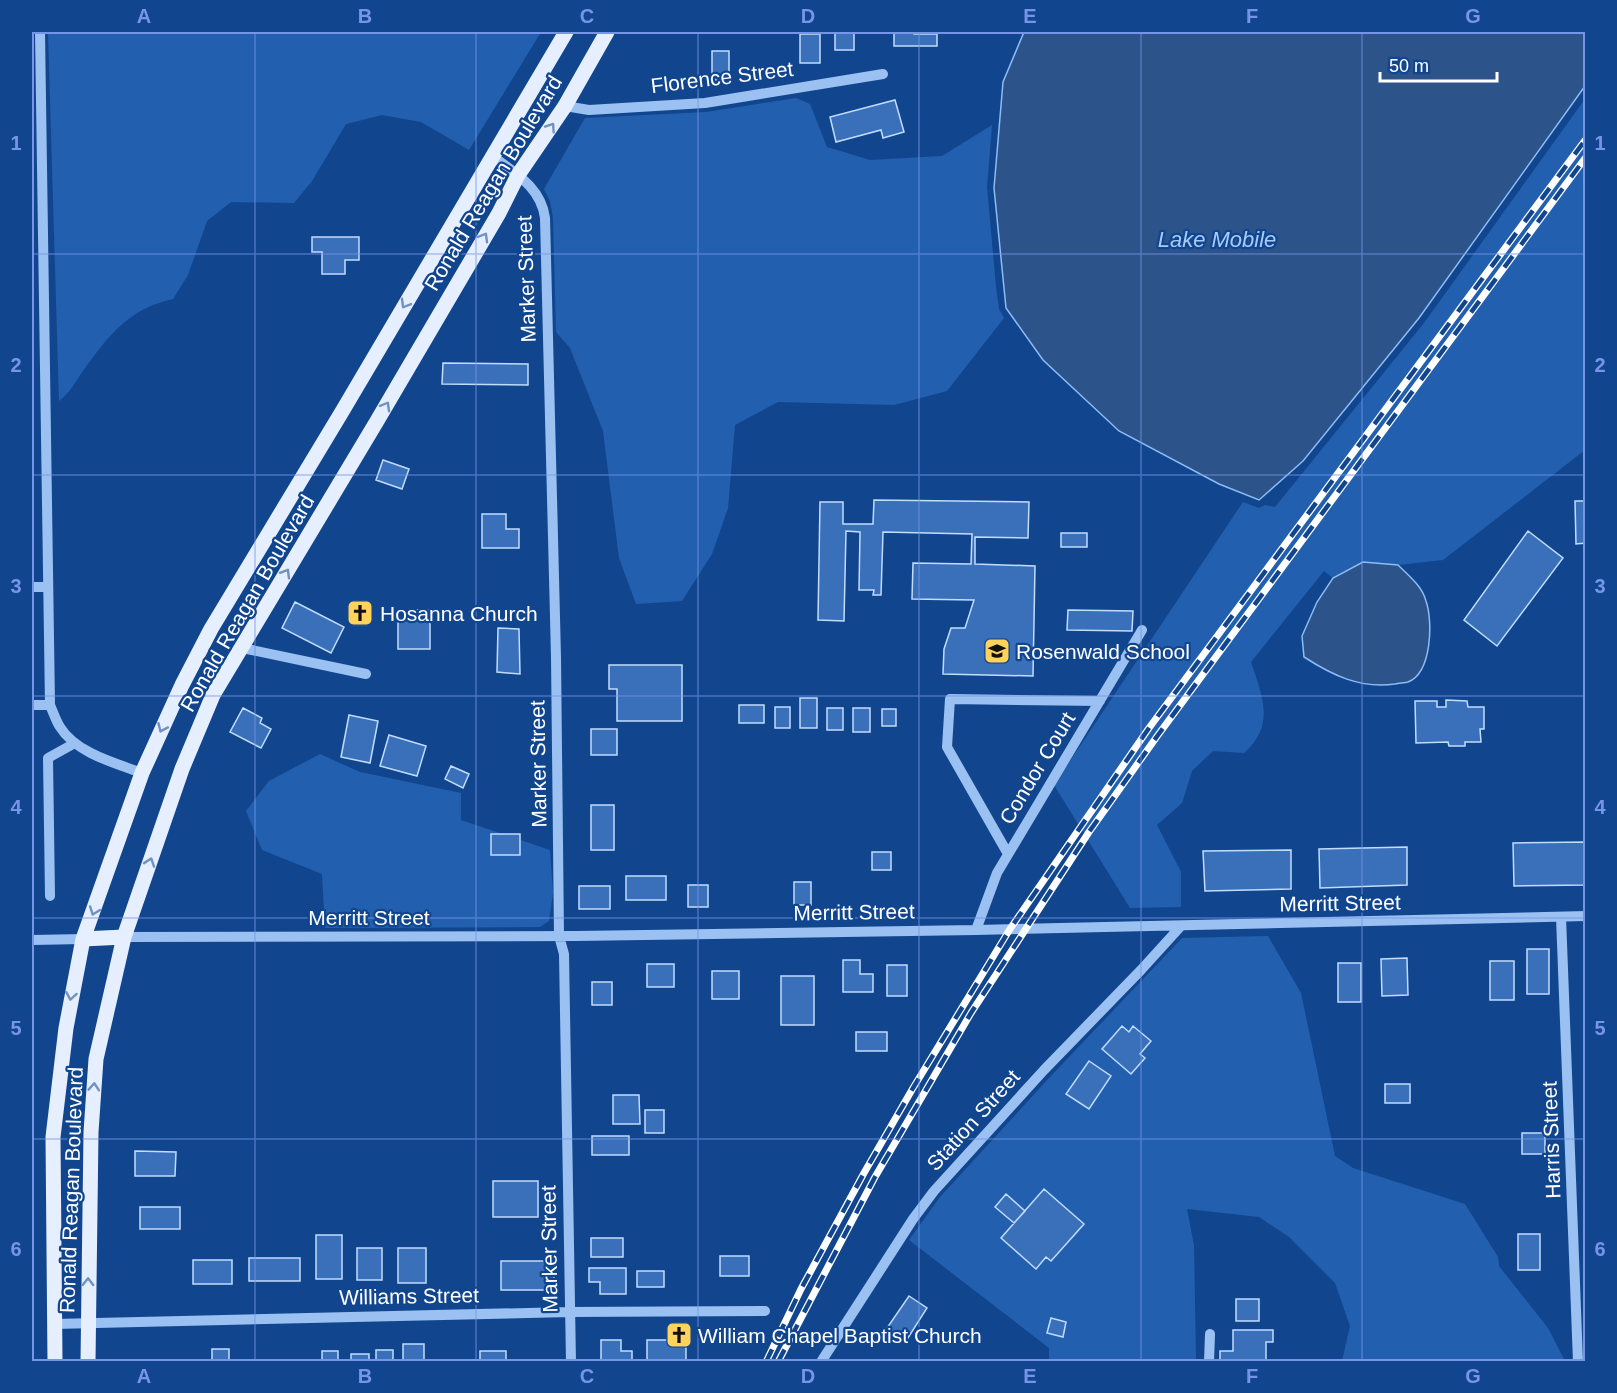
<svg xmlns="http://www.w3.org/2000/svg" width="1617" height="1393" font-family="Arial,sans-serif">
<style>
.green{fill:#2260af}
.water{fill:#2c548a;stroke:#8cbcf6;stroke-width:1.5}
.building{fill:#3970b9;stroke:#c1dcfd;stroke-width:1.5}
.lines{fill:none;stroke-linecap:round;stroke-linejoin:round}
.minor{stroke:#9ac1f2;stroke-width:10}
.major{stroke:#e6efff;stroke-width:15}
.rail-casing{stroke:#fff;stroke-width:7}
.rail{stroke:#11468f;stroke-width:4.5;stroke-dasharray:14;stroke-linecap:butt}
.oneway{stroke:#7192c1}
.grid{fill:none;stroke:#7795e8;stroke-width:1.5;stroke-opacity:0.55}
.labels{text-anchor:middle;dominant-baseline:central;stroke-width:4.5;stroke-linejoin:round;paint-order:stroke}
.street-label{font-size:21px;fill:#fff;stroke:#11468f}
.poi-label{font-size:21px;fill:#fff;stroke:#11468f;text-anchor:start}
.water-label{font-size:22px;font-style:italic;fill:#a6cbfa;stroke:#11468f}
.neatline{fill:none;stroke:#7795e8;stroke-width:2}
.grid-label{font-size:20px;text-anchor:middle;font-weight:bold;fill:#7795e8}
</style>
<rect width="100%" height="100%" fill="#11468f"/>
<path class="green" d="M48,32H541L469,150L421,122L382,115L346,124L312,181L294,203L231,202L207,221L188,275L173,299C128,309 108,336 83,371C76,381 69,394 59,401Z
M796,98L810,104L827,147L870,160L942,156L992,125L987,187L996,287L999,309L1004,318L947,391L894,405L778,402L735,425L728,508L712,554L682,601L636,604L619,558L603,431L570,348L556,332L553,218L550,201L544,189L585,118L706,112Z
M1585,99V450L1443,560L1398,565L1363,562L1333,578L1324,571L1251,662C1262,696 1276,725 1244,753L1213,751L1192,771L1182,803L1157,825L1181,872V907L1130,908L1054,785L1243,502L1259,508L1265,505L1275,507L1424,323Z
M320,754L360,772L461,793V820L550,850L553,893L549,921L540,927L325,928L322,874L262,850L246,811L269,781Z
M1268,936L1301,993L1335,1156L1353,1168L1465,1204L1498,1257L1499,1266L1548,1328L1565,1361H1342L1350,1326L1335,1283L1289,1237L1259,1217L1187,1209L1194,1245L1196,1361H1049V1348L909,1240L940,1197L1050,1077L1182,938Z"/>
<path class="water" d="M1024,32H1585V86L1419,318L1303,461L1259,500L1219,484L1119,431L1043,360L1006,308L994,188L1003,82Z
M1363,562L1398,565C1409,576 1422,586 1426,601C1433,621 1432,673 1408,682C1405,683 1399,683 1395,684C1360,689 1332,675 1304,657L1302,636L1317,602L1333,578Z"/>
<path class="building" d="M835,32H854V50H835Z
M894,32H914V34H937V46H894Z
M800,34H820V63H800Z
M712,51H729V80H712Z
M895,100L904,132L883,138L881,130L836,142L830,117Z
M312,237H359V260H345V274H322V252H312Z
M443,363L528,364V385L442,384Z
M383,460L409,469L402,489L376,480Z
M874,500L1029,502L1028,538L975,537V564L1035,566L1033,676L943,674L944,649L951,628H965L974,600L912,599L913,563L971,564L972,534L883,532L881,595H873L874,590H859L860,532L846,531L844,621L818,620L820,502H843V524H873Z
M1575,501H1586V543L1576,544Z
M482,514H506V529H519V548H482Z
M1528,531L1563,558L1497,646L1464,620Z
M1061,533H1087V547H1061Z
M295,602L344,627L331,653L282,628Z
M411,610H430V649H398V620H411Z
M1068,610L1133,611L1132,631L1067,630Z
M498,628L519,629L520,674L497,672Z
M609,665H682V721H617V689H609Z
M800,698H817V728H800Z
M1446,700L1467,701L1468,707H1484V729H1480L1481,742H1465V746H1449L1448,742L1416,743L1415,701H1437V707H1446Z
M739,705H764V723H739Z
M775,707H790V728H775Z
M243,708L262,718L260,723L271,729L261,748L230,732Z
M827,708H843V730H827Z
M853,708H870V732H853Z
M882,709H896V726H882Z
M349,715L378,721L370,763L341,757Z
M591,729H617V755H591Z
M389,735L426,746L417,776L380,766Z
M451,766L469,774L463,788L445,779Z
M591,805H614V850H591Z
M491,834H520V855H491Z
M1586,842V885L1514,886L1513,843Z
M1407,847V885L1320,888L1319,849Z
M1291,850V889L1205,891L1203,851Z
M872,852H891V870H872Z
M626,876H666V900H626Z
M794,882H811V905H794Z
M688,885H708V907H688Z
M579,886H610V909H579Z
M1527,949H1549V994H1527Z
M1407,958L1408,995L1382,996L1381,959Z
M843,960H860V974H873V992H843Z
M1490,961H1514V1000H1490Z
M1338,963H1361V1002H1338Z
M647,964H674V987H647Z
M887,965H907V996H887Z
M712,971H739V999H712Z
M781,976H814V1025H781Z
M592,982H612V1005H592Z
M1122,1026L1129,1032L1133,1026L1151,1041L1140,1054L1145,1058L1131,1074L1102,1049Z
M856,1032H887V1051H856Z
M1089,1061L1111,1076L1089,1109L1066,1094Z
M1385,1084H1410V1103H1385Z
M613,1095H639L640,1124H613Z
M645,1110H664V1133H645Z
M1522,1133H1545V1154H1522Z
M592,1136H629V1155H592Z
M135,1151L176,1152L175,1176H135Z
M493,1181H538V1217H493Z
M1044,1189L1084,1224L1051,1261L1046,1257L1036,1269L1001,1238Z
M1006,1194L1025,1211L1014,1223L995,1207Z
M140,1207H180V1229H140Z
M1518,1234H1540V1270H1518Z
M316,1235H342V1279H316Z
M591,1238H623V1257H591Z
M357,1248H382V1280H357Z
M398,1248H426V1283H398Z
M720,1256H749V1276H720Z
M249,1258H300V1281H249Z
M193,1260H232V1284H193Z
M501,1261H554V1290H501Z
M589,1268H626V1294H600V1282H589Z
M637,1271H664V1287H637Z
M909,1296L927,1308L906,1341L887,1328Z
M1236,1299H1259V1321H1236Z
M1051,1318L1066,1322L1063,1337L1047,1333Z
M1233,1330H1273V1342H1266V1362H1220V1351H1233Z
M601,1340H621V1351H632V1362H601Z
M647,1340H686V1362H647Z
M403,1344H424V1362H403Z
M212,1349H229V1362H212Z
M376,1350H393V1362H376Z
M322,1351H338V1362H322Z
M480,1351H506V1362H480Z
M351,1354H369V1362H351Z"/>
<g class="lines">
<path class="minor" d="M40,32L50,705C53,712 56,721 60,727C76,753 115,763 142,773
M565,106L589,110L705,103L883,74
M491,155C515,173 541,187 545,218L556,657L559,936L564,954L571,1362
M32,587H48
M242,648L366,674
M32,705H50
M1008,854L947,747L950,699L1100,701
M50,896L48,758L75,743
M1561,917L1578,1362
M976,930L997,873L1142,630
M124,937L576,936L976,930L1586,916
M32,940L83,939
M54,1324L569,1312L765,1311
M821,1362L913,1219L934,1191L1044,1070L1141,970L1181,926
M1209,1362L1210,1334"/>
<path class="major" d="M83,939L124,937
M55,1362L53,1137L66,1028L83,939L142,773L182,685L211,629L343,410L566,32
M88,1362L91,1132L96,1059L124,937L182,769L213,695L377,421L499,213L518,175L565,106L607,32"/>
<g class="rail-casing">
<path id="rail" d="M766,1362L801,1289L864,1173L913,1088L1010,929L1149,728L1586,139
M778,1362L875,1177L971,1013L1089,832L1158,735L1586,157"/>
</g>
<use href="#rail" class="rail"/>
</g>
<defs><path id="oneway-chevron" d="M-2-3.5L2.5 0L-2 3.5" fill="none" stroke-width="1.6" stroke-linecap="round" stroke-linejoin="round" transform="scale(1.5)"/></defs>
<g class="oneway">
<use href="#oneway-chevron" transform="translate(551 127) rotate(-56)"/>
<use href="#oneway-chevron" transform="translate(484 237) rotate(-60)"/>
<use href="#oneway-chevron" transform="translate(405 304) rotate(120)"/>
<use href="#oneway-chevron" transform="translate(386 406) rotate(-60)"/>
<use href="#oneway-chevron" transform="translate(286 573) rotate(-59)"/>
<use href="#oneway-chevron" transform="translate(162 728) rotate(114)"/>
<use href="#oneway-chevron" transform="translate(150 862) rotate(-71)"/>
<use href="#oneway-chevron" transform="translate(94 911) rotate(110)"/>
<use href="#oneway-chevron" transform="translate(71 996) rotate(100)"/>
<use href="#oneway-chevron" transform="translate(94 1087) rotate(-86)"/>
<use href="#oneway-chevron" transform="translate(88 1282) rotate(-89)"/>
</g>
<path class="grid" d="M255,32V1362M476,32V1362M698,32V1362M919,32V1362M1141,32V1362M1362,32V1362M32,254H1586M32,475H1586M32,696H1586M32,918H1586M32,1139H1586"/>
<defs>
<g id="church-square" transform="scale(1.35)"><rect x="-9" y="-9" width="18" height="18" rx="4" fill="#ffd25c" stroke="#11468f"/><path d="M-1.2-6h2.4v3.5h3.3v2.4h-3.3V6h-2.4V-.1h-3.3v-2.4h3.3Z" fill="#111"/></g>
<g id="school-square" transform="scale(1.35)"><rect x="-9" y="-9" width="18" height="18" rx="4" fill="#ffd25c" stroke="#11468f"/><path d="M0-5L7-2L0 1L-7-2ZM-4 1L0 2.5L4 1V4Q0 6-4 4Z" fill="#111"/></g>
</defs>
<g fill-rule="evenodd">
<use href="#church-square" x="360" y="613"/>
<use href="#school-square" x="997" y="651"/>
<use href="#church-square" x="679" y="1335"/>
</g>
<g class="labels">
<g class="street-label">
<text transform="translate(722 77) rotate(-7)">Florence Street</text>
<text transform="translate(493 183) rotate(-59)">Ronald Reagan Boulevard</text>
<text transform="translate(526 279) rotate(-92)">Marker Street</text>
<text transform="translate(247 603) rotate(-60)">Ronald Reagan Boulevard</text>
<text transform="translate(538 764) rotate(-91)">Marker Street</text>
<text transform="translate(1037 768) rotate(-59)">Condor Court</text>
<text transform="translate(1340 903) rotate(-1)">Merritt Street</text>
<text transform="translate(854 912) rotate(-1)">Merritt Street</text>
<text x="369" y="917">Merritt Street</text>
<text transform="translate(973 1120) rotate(-48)">Station Street</text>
<text transform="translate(1551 1140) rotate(-92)">Harris Street</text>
<text transform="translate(71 1190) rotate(-88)">Ronald Reagan Boulevard</text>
<text transform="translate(549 1249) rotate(-91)">Marker Street</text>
<text transform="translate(409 1296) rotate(-1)">Williams Street</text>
</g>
<g class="poi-label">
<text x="380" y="613">Hosanna Church</text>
<text x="1016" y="651">Rosenwald School</text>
<text x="698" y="1335">William Chapel Baptist Church</text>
</g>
<g class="water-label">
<text x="1217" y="239">Lake Mobile</text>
</g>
</g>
<rect width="1617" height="1393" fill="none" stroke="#11468f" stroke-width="66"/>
<path d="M1380 72v9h117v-9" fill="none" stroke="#ffffff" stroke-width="3"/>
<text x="1389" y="72" font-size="18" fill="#ffffff" stroke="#11468f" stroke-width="4.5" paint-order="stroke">50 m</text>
<rect x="33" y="33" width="1551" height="1327" class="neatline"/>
<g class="grid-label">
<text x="144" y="23">A</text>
<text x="365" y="23">B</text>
<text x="587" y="23">C</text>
<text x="808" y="23">D</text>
<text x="1030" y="23">E</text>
<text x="1252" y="23">F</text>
<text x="1473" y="23">G</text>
<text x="16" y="150">1</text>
<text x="1600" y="150">1</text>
<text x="16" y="372">2</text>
<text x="1600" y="372">2</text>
<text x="16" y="593">3</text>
<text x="1600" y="593">3</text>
<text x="16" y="814">4</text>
<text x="1600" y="814">4</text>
<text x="16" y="1035">5</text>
<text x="1600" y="1035">5</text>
<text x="16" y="1256">6</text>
<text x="1600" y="1256">6</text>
<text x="144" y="1383">A</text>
<text x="365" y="1383">B</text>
<text x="587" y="1383">C</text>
<text x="808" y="1383">D</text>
<text x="1030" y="1383">E</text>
<text x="1252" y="1383">F</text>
<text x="1473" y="1383">G</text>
</g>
</svg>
